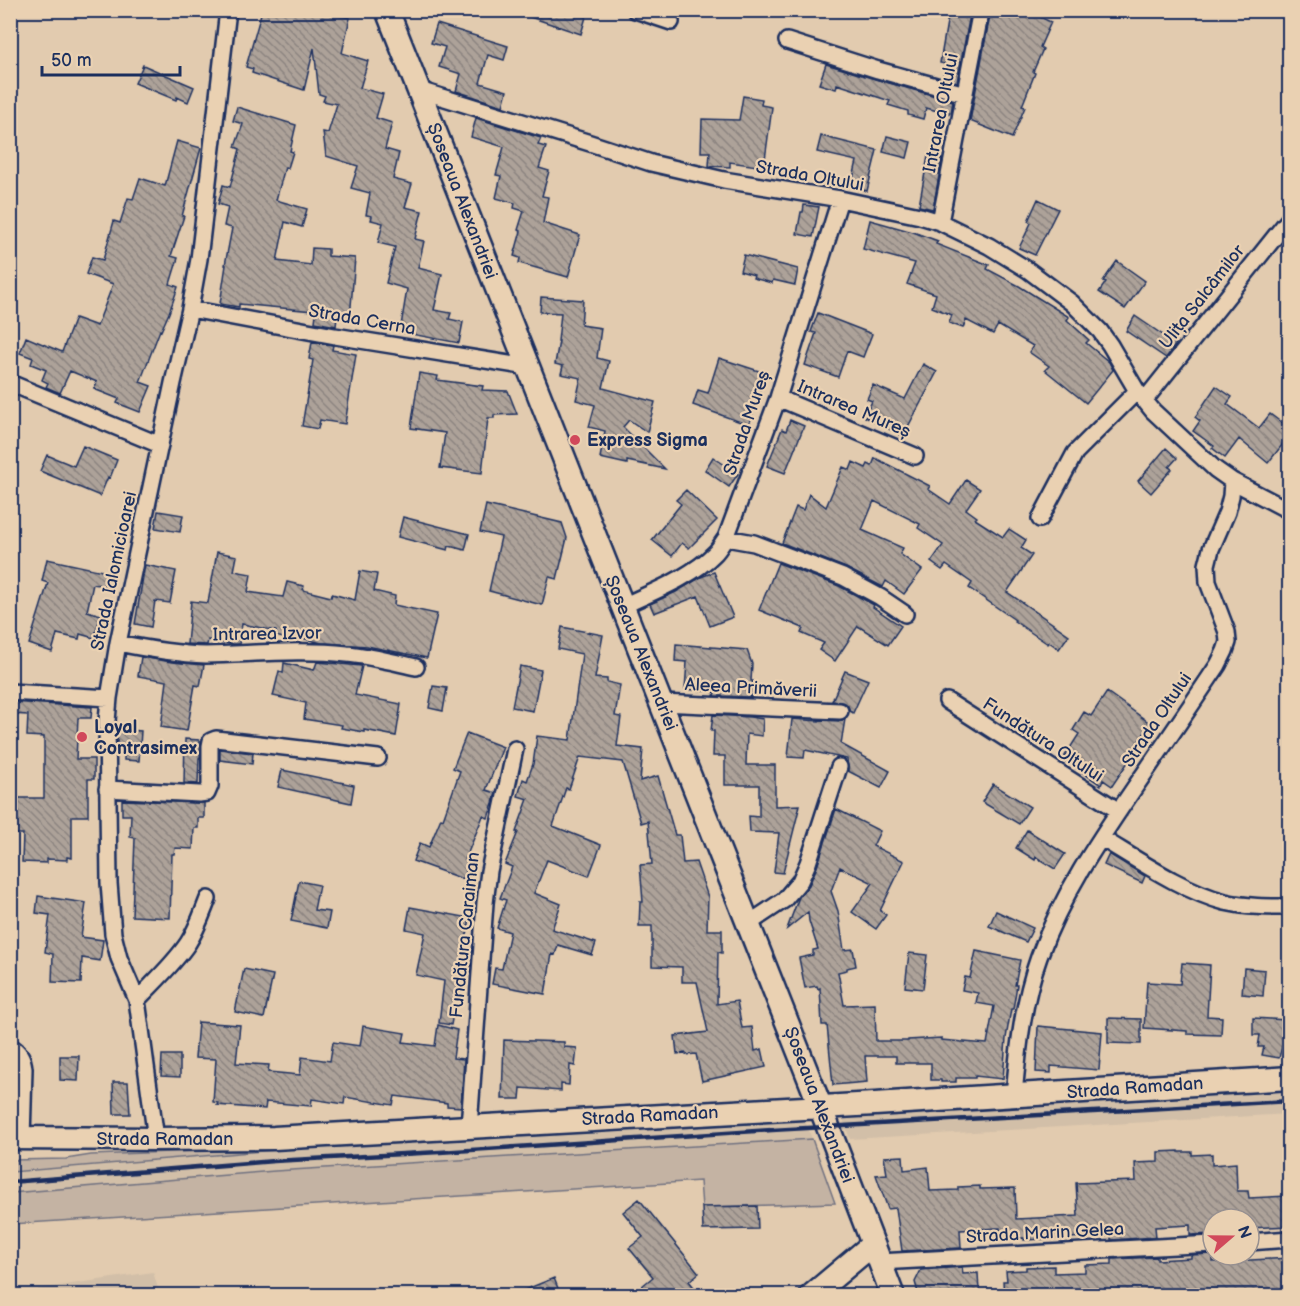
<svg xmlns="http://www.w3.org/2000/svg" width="1300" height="1306" font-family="'Balsamiq Sans',sans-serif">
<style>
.built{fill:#d2bfa8}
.green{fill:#c4b3a3;stroke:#707180;stroke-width:1.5}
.building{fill:url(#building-back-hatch);stroke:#1b2f5e;stroke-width:1.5}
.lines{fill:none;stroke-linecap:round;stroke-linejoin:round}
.street-casing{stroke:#1b2f5e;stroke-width:20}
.secondary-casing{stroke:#1b2f5e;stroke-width:27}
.street{stroke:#ead1b2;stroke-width:15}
.secondary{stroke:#ead1b2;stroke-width:22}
.rail{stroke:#1b2f5e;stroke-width:4.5}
.poi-dot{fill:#d1495b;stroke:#ead1b2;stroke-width:2}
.labels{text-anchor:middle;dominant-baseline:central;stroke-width:4.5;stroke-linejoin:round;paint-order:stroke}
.street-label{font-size:18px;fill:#1b2f5e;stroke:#ead1b2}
.poi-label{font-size:18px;font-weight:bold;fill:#1b2f5e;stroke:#ead1b2;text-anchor:start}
</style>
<defs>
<pattern id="building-back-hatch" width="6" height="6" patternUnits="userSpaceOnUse" patternTransform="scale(1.5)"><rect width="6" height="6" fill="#ada299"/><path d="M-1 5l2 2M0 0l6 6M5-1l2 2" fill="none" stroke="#8c8480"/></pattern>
</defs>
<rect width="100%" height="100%" fill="#e2cbaf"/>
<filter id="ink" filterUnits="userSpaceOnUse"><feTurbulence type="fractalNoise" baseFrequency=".0167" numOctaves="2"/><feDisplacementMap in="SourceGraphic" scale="12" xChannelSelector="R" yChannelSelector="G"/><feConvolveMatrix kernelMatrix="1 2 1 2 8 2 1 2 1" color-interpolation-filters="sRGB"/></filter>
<g filter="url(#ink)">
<path class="built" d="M1289,1087V1114L850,1139L841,1113Z
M804,1118L812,1139L275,1171L11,1193V1172L275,1150L440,1142Z
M153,1272L160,1295H40L38,1289Z"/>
<path class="green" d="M812,1139L835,1203L702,1207L700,1181L11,1224V1193L275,1171Z
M275,1148V1150L11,1172V1160L66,1159L91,1155Z"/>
<path class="building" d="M262,10H317L350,18L342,53L368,61L360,88L383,94L376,118L392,123L385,149L399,153L393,179L412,184L405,207L422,211L415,239L424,241L418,268L442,274L434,310L451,313L449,319L463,322L459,343L400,332L407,289L386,283L395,247L378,243L383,223L371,220L372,216L366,215L370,193L351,188L358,166L326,156L323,132L328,133L337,104L323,101L325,96L319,94L314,48L304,90L252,73L253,69L246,67Z
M519,10H588L581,34L518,13Z
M949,10H971L957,82L943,78L945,64L940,63Z
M991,10H1025L1051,22L1040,47L1043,49L1033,72L1035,73L1022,106L1025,107L1012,138L970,121Z
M437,24L508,46L504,60L488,55L480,83L507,91L503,106L456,91L461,74L439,67L445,47L431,43Z
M826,64L875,79L953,101L951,113L949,112V114L926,108L923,119L908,115V111L888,105L890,101L837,84L836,89L819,84Z
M143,65L194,87L188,102L177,97L176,100L135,83Z
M743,96L762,99L761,105L772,107L764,167L730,162V167L709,166L710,152H701L702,119L739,120Z
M237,107L296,125L290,151L293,152L288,168L285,167L276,200L307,209L302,227L285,222L277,261L311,265L312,248L328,249V256L355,258L350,318L337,317L336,326L315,322L316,314L312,313L313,311L239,304V307L220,304L226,265H225L232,228L224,226L228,207L218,204L223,185L230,187L240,149L235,147L243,124L233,121Z
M476,118L541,138L538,145L546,147L539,168L549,171L542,196L548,197L543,223L580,235L568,277L519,263L520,258L514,256L521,231L518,230L524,211L514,208L515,203L496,198L501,176L496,175L504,147L471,137Z
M821,136L877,150L867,191L851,187L857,161L817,152Z
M887,136L911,142L907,158L883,152Z
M177,141L201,148L182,216H184L171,256L178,258L170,284L178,287L169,313L161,331L160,330L140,382L151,386L140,412L117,403L119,399L94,389L97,382L70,371L60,393L46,387L48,383L42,380L46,370L31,364L33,358L20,353L26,337L62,352L75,318L97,326L113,284L86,274L92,257L103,260L114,221L120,223L128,198L133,199L140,178L165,186Z
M928,156L942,159L933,209L919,206Z
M1038,199L1058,209L1035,255L1019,248L1031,223L1028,221Z
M804,205L819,207L813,237L797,234L801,212H803Z
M870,220L913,232L938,241L936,244L989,265L987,269L1019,286L1069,317L1067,320L1089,340L1086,343L1109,362L1113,370L1086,403L1045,370L1049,366L1029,352L1033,346L998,325L993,334L966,320L963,328L949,323L952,315L932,307L936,294L907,284L915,263L863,249Z
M744,255L798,269L795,285L773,280L772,283L753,278L754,275L740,271Z
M1117,261L1145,281L1125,309L1099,292L1106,282L1103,281Z
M541,297L583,300L581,325L601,328L597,358L609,361L603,388L655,402L647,432L629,420L623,427L665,469L627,461V464L600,458L605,431L589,427L595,405L576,400L581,378L561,374L563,366L555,364L559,341H558L561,313L540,312Z
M818,313L872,334L863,357L847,351L838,377L805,365L816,333L811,332Z
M1135,316L1176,344L1166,358L1126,331Z
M312,342L333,345L332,350L356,354L345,424L320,420L318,429L302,426L313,360L309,359Z
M719,358L765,373L749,425L693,405L698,390L708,393Z
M923,364L937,372L903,436L865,417L872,401L867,399L873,385L905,399Z
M419,373L438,376L437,380L483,386L482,390L508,391L517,414L494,415V418H488L482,473L440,468L445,433L411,428Z
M1216,386L1232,397L1227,404L1259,428L1270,414L1290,429V435L1268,463L1239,439L1225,458L1212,448L1214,446L1193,431L1200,421L1195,417Z
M790,420L804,426L785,473L767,466L782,429L786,431Z
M83,446L117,460L110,478L108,477L100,496L40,471L47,455L74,466Z
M1166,448L1177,458L1169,467L1172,469L1151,493L1138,481Z
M713,457L738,474L729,487L705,470Z
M875,458L930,486L928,489L950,504L966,480L980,489L966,509L977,517L975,519L1003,537L1009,529L1026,540L1021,548L1032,555L1007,592L1069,635L1059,649L1049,642L1048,644L1014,621L1015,620L969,588L972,583L946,565L942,570L931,562L943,545L918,528L920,524L874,501L862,530L903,548L900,554L922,570L904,594L886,581L883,587L846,568L782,543L796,507L803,510L809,494L826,507L843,467L850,470L853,462L866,468L868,464L872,466Z
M686,490L717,520L689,548L682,543L672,556L652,540L681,504L676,500Z
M486,505L562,523L567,538L557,579L549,577L542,605L489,591L501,537L480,532Z
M158,511L183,515L180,532L155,528Z
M403,517L469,534L465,550L449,546L448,550L398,537Z
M217,552L237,556L234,571L251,574L248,592L283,597L287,582L304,586L303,590L331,597L332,594L355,600L360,571L377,574L374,591L395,596L394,605L437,614L427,658L367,646L322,643L293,636L292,640L275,636L276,631L242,624L239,644H232L208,640L207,645L187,644L191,601L208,603Z
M47,559L107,572L104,586L93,584L87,611L101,615L94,638L80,634L79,639L57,634L52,652L29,644L48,583L42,581Z
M778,563L839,586L874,605L873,607L901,626L888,645L858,626L835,661L819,650L824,643L801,633L803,628L759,610Z
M145,565L176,571L170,603L155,601L151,627L135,624Z
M714,572L733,617L710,626L698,596L654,613L650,604L676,592L701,577Z
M562,627L603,635L595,678L607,679V682L620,685L615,716L621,717L617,746L643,749L640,781L658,776L675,835H680L683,863L696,862L708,897L707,930H722V953L718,952L717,1004L737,1001L742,1028L752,1027L755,1051L762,1049L766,1067L702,1081L696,1054L686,1055V1053L677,1054L675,1036L708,1032L697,982H682V967L652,966V926H639L640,902H643L640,865L652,864L648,821L641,823L623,762L580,757L569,789L566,788L553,826L601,845L589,876L547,860L534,893L561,904L552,929L596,943L592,955L558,945L555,955L552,954L545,994L492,984L495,968L502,969L510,932L497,928L506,900L500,898L512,867L505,864L518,832H516L528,799L518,796L523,779L527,781L533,764L537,736L570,740L582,654L558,649Z
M676,644L747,650L752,664L751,681H753L751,697L714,696L715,692L685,689L687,662L675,661Z
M141,657L172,662L204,665L200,686L195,685L187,731L161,727L167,681L138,676Z
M317,662L362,666L355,695L401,704L396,736L364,730V732L341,728L342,725L304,719L306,703L273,696L279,671L283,673L284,663L314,670Z
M520,666L541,670L533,711L512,707Z
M845,671L868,680L853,713L850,711L848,706L845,703L832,701Z
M433,686L447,688L443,711L429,708Z
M1107,692L1151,724L1136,745L1138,747L1112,786L1103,780L1101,785L1063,759L1079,734L1073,730L1084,712L1091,716Z
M10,702L92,707L91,718H78L76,759H94V779H88V816H72V858L67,857V860L47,859V863L22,862L23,834H10V804H12V798H44V737L27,736L28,715L10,714Z
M713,715L750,717L763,719L762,736L747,734L746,765H775V806L800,805L783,873L774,872L779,833L750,832L749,816L759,817V785H725V756H713L714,731H711Z
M792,719L819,721V720L840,721L845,719L841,744L890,771L881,788L848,771L847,759L805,750L804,758L788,757Z
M117,729L141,731L139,761L124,760V750H117Z
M467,733L503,747L486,790L496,793L493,803L488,818L483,816L465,860L470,862L463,879L413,861L420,843L429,847L441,818L443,819L460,771L453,768Z
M185,739L199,740V742H201L200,758H199L198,784L184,783Z
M220,749L253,753L252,764L220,760Z
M282,770L354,785L351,803L278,787Z
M993,784L1030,807L1019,824L982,802Z
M122,800L204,803V818H198V828H194L193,849L175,848L174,854H172L170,918L132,916L135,838L130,837L131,815H122Z
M836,809L880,831L873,846L904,861L880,911L886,915L876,929L852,912L873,883L840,867L831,891L838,911L844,950L853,949L856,966L847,968V970L838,972L844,1005L875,1004L876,1041H908V1040L941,1038V1040L987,1044L994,1006L976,1003L978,993L962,990L965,977L970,978L976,951L1020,960L1015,985H1017L1013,1009H1011L1006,1038L1003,1079L975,1076V1078H956V1082H941V1080H931V1063H896V1056H865L867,1082L833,1085L827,1025H822L820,988L818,989L817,986L805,988L799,958L813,955V950L818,949L809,921L808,912L787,929L799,897L809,885L817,867Z
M1027,830L1065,854L1055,869L1036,857L1035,860L1016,848Z
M1109,854L1145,876L1142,883L1104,865Z
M299,881L319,885L314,910L330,912L327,928L291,921Z
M38,896L86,903L81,937L103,940L100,961L82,958L81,983L52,982L53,954L45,952L50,915L36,913Z
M410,907L470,918L451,1025L439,1023L444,981L416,975L425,933L406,929Z
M996,911L1033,928L1026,942L989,926Z
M909,953L927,955L923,989L905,987Z
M1182,963L1210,965L1207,1016L1222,1017L1221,1035L1187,1034V1031L1144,1028L1147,982L1180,984Z
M1244,968L1265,970L1263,996L1242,994Z
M244,969L273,975L264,1018L235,1012Z
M1108,1018L1141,1019V1044L1108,1043Z
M1253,1018L1286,1020L1285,1036L1279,1058L1262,1055L1264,1047H1258L1260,1035H1253Z
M198,1022L240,1025L236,1063L269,1065L268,1072L300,1075L302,1057L330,1061L333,1042L360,1046L363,1026L405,1033L403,1042L435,1046L438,1025L457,1030L453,1058L464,1059L461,1107L447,1106V1103L395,1096L393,1105L345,1097L344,1104L312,1099L311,1106L266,1102L265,1109L217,1105L218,1103L213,1102L216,1059L195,1058Z
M1038,1026L1102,1032L1099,1070L1051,1066V1073L1036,1072Z
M504,1040L564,1042V1047L577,1048L575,1066L570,1065L569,1085L561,1084V1091L521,1088L520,1099H502Z
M162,1055H180V1077L161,1076Z
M60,1056H79L78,1081L60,1080Z
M113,1082H128L130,1114H114Z
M1179,1151V1152H1192V1155L1212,1154V1165L1236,1163L1237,1191H1248L1249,1198L1288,1196L1290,1226L1249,1228V1219H1213V1234L1190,1235V1225L1155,1227L1156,1237L1111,1240V1236L1024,1240V1238L1001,1239L1000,1228L960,1230L961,1248L902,1251L896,1208L888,1209L876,1175L887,1174L884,1157L903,1156L904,1170L928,1167L930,1191L958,1190V1187L980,1186V1189L1015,1188L1016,1219L1078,1216L1076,1183L1136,1181L1135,1163L1158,1162V1152Z
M639,1199L699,1273L689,1281L701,1296H650L642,1286L653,1277L629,1248L643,1237L623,1212Z
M757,1206L758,1229L703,1230L702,1207Z
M1213,1254V1262L1290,1258V1296H1004L1003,1281H1007L1006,1271L1026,1270V1267L1054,1266V1273L1085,1272V1265L1112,1264V1259L1157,1257V1260L1191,1258V1255Z
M962,1267L963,1274L978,1273L979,1292L941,1294L942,1296H919L915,1282L921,1270Z
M554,1278L561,1296H512V1295Z"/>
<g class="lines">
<g class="street-casing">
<path id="street" d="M635,10L671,22
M787,41L878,70L965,94
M419,90L590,143L651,163L724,180L840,199L920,216L940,222L989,246L1028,270L1072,303L1100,331L1110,345L1137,391L1153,411L1215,469L1232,481L1290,511
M940,222L981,10
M190,309L335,336L528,367
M10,383L160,445
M778,398L915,456
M1144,401L1290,218
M1040,519L1075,453L1137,391
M726,538L754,543L843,577L880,597L905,614
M623,606C652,592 692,577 715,553C719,549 722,543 726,538L778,398L840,199
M118,643C147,649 177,654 206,655C253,654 301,649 347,654C371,656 393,662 416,667
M10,692L109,698
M947,701L1119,811
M661,703L840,711
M107,789L199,794L207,793L210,786V746L211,741L216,739L378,758
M1101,838C1138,860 1183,891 1225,902C1246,907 1268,907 1290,907
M748,924L784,900L800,881L808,863L839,767
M137,1000C154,982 174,964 188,943C197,929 202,914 208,899
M10,1046C20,1052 23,1058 24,1069L22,1139
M1014,1096C1018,1049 1023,1001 1039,957C1061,896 1097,843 1133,790C1162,748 1190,707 1218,665L1225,651L1228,642L1227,632L1208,582L1207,565L1211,549L1227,512L1231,496L1232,481
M469,1127L485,903L489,871L515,749
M156,1139L137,1000L119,958L113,934L109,883L107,721L109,698L118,643L173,383L190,309L199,259L228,10
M1249,1242L1290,1239
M879,1262L1213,1244"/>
</g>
<g class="secondary-casing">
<path id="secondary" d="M387,10L815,1093L893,1296
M10,1138L156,1139L274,1138L875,1104L1290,1078
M811,1296L873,1244"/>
</g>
<use href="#street" class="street"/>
<use href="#secondary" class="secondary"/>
<path class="rail" d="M10,1182L274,1161L440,1152L772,1130L1290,1101"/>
</g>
</g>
<g class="poi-dot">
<circle cx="575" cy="440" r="6"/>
<circle cx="82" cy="737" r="6"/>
</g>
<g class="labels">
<g class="street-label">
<text transform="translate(941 113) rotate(-79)">Intrarea Oltului</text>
<text transform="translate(810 176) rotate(10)">Strada Oltului</text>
<text transform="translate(462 201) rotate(69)">Șoseaua Alexandriei</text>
<text transform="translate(1202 297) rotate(-52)">Ulița Salcâmilor</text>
<text transform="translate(362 320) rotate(10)">Strada Cerna</text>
<text transform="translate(854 409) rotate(23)">Intrarea Mureș</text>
<text transform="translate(747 423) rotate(-71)">Strada Mureș</text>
<text transform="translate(114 571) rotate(-78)">Strada Ialomicioarei</text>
<text transform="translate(267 634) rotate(-1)">Intrarea Izvor</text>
<text transform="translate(641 653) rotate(68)">Șoseaua Alexandriei</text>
<text transform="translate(751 688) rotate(3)">Aleea Primăverii</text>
<text transform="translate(1157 720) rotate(-56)">Strada Oltului</text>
<text transform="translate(1043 740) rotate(33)">Fundătura Oltului</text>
<text transform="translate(465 935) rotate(-84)">Fundătura Caraiman</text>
<text transform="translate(1135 1088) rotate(-4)">Strada Ramadan</text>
<text transform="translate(819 1105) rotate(69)">Șoseaua Alexandriei</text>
<text transform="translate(650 1116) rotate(-3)">Strada Ramadan</text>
<text x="165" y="1139">Strada Ramadan</text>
<text transform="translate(1045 1233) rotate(-3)">Strada Marin Gelea</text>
</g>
<g class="poi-label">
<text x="587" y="440">Express Sigma</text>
<text x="94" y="727">Loyal<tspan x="94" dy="21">Contrasimex</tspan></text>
</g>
</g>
<rect width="1300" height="1306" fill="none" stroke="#ead1b2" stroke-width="36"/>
<rect x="18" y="18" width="1264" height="1270" fill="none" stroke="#1b2f5e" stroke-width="2" filter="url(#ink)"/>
<g transform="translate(1231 1237) rotate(70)"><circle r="28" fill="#ead1b2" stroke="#979090" stroke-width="1.5"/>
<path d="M0-4.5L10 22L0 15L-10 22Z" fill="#d1495b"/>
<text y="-9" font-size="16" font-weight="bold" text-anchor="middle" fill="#1b2f5e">N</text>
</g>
<path d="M42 66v9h138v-9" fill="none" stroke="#1b2f5e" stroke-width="3"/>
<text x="51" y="66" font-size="18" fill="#1b2f5e" stroke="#ead1b2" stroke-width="4.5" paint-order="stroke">50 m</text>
</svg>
